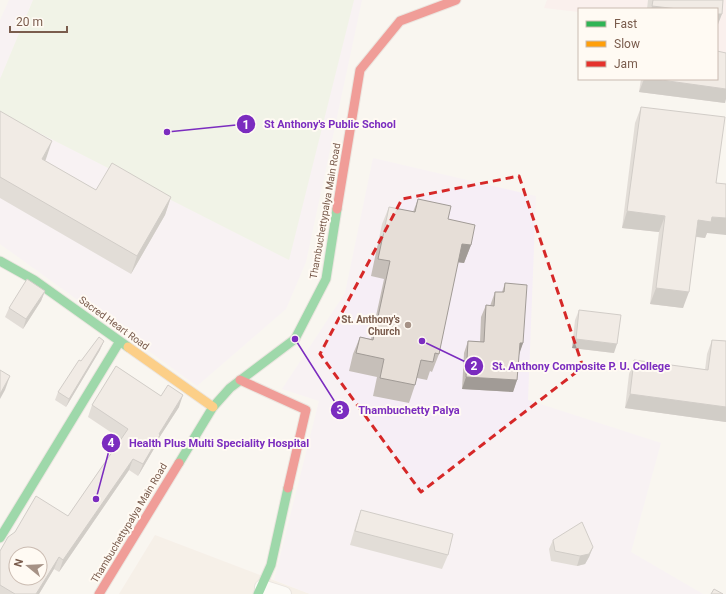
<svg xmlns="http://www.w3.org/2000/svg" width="726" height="594" font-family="Roboto,sans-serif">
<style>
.residential{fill:#f2e8de}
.education{fill:#f6eef6}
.medical{fill:#fae9e9}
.park{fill:#e7f0db}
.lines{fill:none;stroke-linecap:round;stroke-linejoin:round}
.street-casing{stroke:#d7d1cb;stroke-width:16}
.fast-casing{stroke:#d9d2cb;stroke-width:11}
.slow-casing{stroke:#d9d2cb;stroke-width:11}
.jam-casing{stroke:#d9d2cb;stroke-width:11}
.street{stroke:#fefefd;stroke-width:14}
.fast{stroke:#30b455;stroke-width:9}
.slow{stroke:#ff9f0a;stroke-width:9}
.jam{stroke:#e5322d;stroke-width:9}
.wall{fill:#c6bfb9}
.shaded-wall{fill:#a19b96}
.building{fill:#e6ded7;stroke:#a19b96;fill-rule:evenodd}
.marked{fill:none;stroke:#d62828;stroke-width:3;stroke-dasharray:8 5;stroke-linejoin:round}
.poi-dot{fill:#a69286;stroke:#fffaf3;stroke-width:1.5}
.labels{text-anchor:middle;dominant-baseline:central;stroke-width:4;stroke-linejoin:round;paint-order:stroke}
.street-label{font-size:10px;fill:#7a5c4d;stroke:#fffaf3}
.poi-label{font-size:10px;font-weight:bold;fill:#7a5c4d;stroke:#fffaf3;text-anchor:end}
.leader{fill:none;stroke:#7b2cbf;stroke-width:1.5}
.callout-dot{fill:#7b2cbf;stroke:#fffaf3;stroke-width:1.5}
.mark-label{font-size:12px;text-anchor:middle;font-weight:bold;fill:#fff}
.callout-label{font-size:11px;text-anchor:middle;font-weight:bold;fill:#7b2cbf;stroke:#fffaf3;stroke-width:4;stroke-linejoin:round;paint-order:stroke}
</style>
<rect width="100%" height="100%" fill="#f9f5f0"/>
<path class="residential" d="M155,535L310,594H119Z"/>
<path class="education" d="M9,0H362L306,262L286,309L197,386L0,244V20Z
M373,158L536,196L528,400L661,443L631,552L703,594H310L274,580L319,401L282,389L345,293Z"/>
<path class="medical" d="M547,0H726V55L717,54V9H579V12L544,8Z"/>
<path class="park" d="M33,0H354L289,260L0,113V79Z"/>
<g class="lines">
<g class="street-casing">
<path id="street" d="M262,587L284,594"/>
</g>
<g class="fast-casing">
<path id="fast" d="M0,261L34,280L128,347
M179,463L213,407L230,388L295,339L326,279L337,209
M0,538L120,341
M258,594L271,565L288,488"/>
</g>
<g class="slow-casing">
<path id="slow" d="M128,347L213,407"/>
</g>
<g class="jam-casing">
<path id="jam" d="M337,209L360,70L400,21L456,0
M240,380L306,410L288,488
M99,594L179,463"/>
</g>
<use href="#street" class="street"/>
<use href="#fast" class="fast"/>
<use href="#slow" class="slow"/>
<use href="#jam" class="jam"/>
</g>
<path class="wall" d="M648,0H723L717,9H647Z
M641,79H717L725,103L639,92Z
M641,107L707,233L705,238L696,237L683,308L650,304L659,232L622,228L635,123Z
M0,111L46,159L45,161L96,190L171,197L165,215L131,274L0,198Z
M418,199L448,219L471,245L464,263L458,262L439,354L432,372L430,371L427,380L417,378L415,385L409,403L373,396L377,377L349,371L353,354L360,337L371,339L384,279L371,276L382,224L389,207L413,212Z
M505,283L523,343L519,353L517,380L513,392L462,389L464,353L468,341L480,342L481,317L486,305L490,306L495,292H502Z
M45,291L41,301L23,329L5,317L9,308Z
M579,310L614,353L572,348L575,320Z
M712,340L726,341V422L625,408L629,374L634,360L705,370L707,354Z
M100,350L66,407L55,400L58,392L81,361Z
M161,396L179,407L157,441L155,447L138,476L129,470L59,572L54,569L39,594H0V551L68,516L121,439L88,417L92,405Z
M361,510L448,555L442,569L350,545L356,524Z
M553,540L593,547L589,557L585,564L577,566L551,561L549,549Z"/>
<path class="shaded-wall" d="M652,6L678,9H651Z
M717,14H722L717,27Z
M644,79H654L726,89V99L725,103L639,92Z
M52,141L46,159L36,177L42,159Z
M171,197L165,215L131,274L137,256Z
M627,211L665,216L659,232L622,228Z
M712,217L726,218V235L707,233L705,238L692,236L698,220Z
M462,244L471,245L464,263L456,262Z
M656,288L689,292L683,308L650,304Z
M45,291L41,301L23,329L26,319Z
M576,339L617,344L614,353L572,348Z
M104,341L100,350L66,407L69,399Z
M520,343H523L519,355Z
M10,376L5,390L0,399V394Z
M466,377L517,380L513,392L462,389Z
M630,394L726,407V422L625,408Z
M183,395L179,407L157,441L155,447L138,476L143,464L159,434Z
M133,459L129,470L59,572L63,560Z
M593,547L589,557L585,564L577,566L580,556Z
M59,557L54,569L39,594H36Z"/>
<path class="building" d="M653,0H723L722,14H717V9H678L652,6Z
M717,51L726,53V89L654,79H717Z
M641,107L725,117L716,183L726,184V218L712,217L711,222L698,220L689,292L656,288L665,216L627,211Z
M0,111L52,141L42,159L96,190L112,163L171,197L137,256L0,177Z
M418,199L451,206L448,219L475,225L471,245L462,244L439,354L435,353L433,362L421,360L415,385L380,378L384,359L356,353L360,337L373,340L390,261L378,259L389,207L415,212Z
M27,279L45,291L26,319L9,308Z
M505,283L527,285L523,343H520L517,380L466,377L468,341L484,342L486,305L494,306L495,292H504Z
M579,310L621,315L617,344L576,339Z
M99,337L104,341L69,399L58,392L79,360L81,361Z
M712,340L726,341V407L630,394L634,360L708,370Z
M116,366L161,396L168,385L183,395L159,434L160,435L143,464L133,459L63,560L59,557L36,594H15L0,585V551L8,537L15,532L36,496L68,516L128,429L92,405ZM16,554H40V578H16Z
M0,370L10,376L0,394Z
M361,510L453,534L448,555L355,531Z
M582,522L593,547L589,554L580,556L555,551L553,540Z
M714,589L723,594H711Z"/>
<path d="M0 0H726V594H0ZM519,176L583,367L421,492L320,354L402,199Z" fill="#f9f5f0" fill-opacity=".55" fill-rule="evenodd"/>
<path class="marked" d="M519,176L583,367L421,492L320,354L402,199Z"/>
<circle class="poi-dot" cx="408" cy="325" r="4"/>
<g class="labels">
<g class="street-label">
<text transform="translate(325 211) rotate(-80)">Thambuchettypalya Main Road</text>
<text transform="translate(114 323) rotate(36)">Sacred Heart Road</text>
<text transform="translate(129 523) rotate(-59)">Thambuchettypalya Main Road</text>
</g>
<g class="poi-label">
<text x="400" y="319">St. Anthony's<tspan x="400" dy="12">Church</tspan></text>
</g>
</g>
<path class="leader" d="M167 132L246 124M422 341L474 366M295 339L340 410M96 499L111 443"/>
<g class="callout-dot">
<circle cx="167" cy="132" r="4"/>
<circle cx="422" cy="341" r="4"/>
<circle cx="295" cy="339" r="4"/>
<circle cx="96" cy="499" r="4"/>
<circle cx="246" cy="124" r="10"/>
<circle cx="474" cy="366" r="10"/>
<circle cx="340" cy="410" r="10"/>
<circle cx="111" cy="443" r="10"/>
</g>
<g class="mark-label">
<text x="246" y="129">1</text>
<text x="474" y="370">2</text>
<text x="340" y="414">3</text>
<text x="111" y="447">4</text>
</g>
<g class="callout-label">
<text x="330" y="128">St Anthony's Public School</text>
<text x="581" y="370">St. Anthony Composite P. U. College</text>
<text x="409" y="414">Thambuchetty Palya</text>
<text x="219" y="447">Health Plus Multi Speciality Hospital</text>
</g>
<rect x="578" y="8" width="140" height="72" fill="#fffaf3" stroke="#cabbb1"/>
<rect x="586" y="21" width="20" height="6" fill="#30b455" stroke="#cabbb1"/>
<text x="614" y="28" font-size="12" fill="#7a5c4d">Fast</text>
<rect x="586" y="41" width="20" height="6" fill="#ff9f0a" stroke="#cabbb1"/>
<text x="614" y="48" font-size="12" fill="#7a5c4d">Slow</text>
<rect x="586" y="61" width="20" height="6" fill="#e5322d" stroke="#cabbb1"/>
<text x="614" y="68" font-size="12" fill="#7a5c4d">Jam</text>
<g transform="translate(28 566) rotate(288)"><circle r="19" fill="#fffaf3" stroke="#cabbb1"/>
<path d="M0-3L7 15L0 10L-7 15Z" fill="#a69286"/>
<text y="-6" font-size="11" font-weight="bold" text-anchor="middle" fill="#7a5c4d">N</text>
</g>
<path d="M10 26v6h57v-6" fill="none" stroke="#7a5c4d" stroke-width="2"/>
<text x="16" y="26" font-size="12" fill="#7a5c4d" stroke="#fffaf3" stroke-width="3" paint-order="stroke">20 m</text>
</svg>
